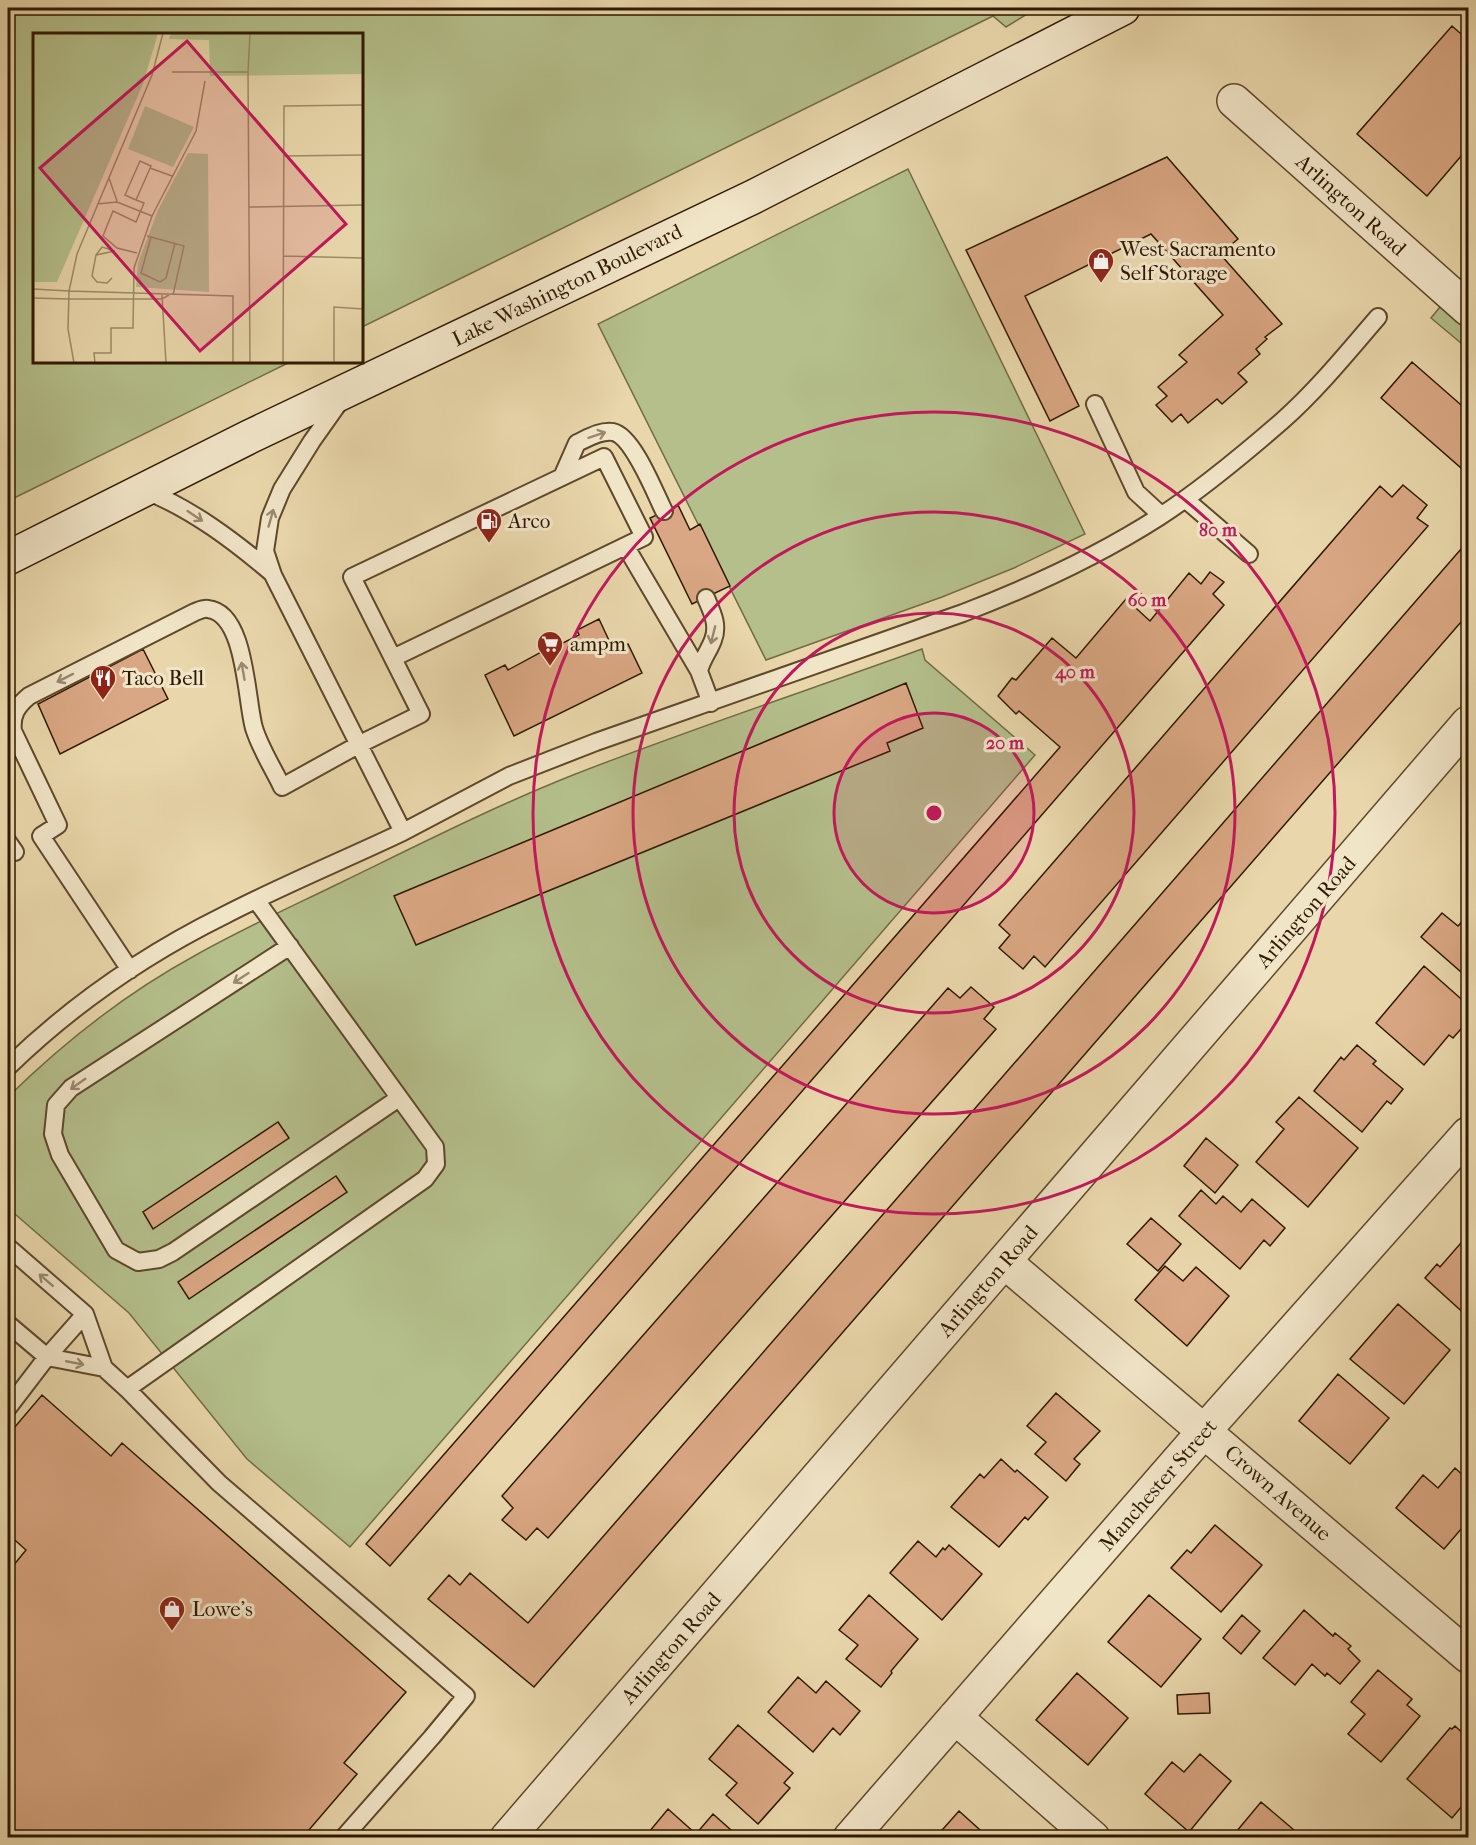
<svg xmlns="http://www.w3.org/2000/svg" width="1476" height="1845" font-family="'IM FELL French Canon',serif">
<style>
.grass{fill:#b4bf8b;stroke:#726c46;stroke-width:1.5}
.building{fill:#d9a783;stroke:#2f1900;stroke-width:1.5}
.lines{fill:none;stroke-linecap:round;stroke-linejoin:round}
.service-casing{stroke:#5e482b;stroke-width:20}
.minor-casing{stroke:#5e482b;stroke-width:36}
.secondary-casing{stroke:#2f1900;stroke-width:36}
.service{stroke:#f1e5c8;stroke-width:16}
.minor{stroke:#f1e5c8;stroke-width:33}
.secondary{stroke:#f1e5c8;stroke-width:33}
.oneway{stroke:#9a896e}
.ring{fill:none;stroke:#c2185b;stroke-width:3}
.labels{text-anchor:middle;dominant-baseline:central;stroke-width:6;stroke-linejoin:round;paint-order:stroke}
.street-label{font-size:21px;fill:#2f1900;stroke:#f1e5c8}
.poi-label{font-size:21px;fill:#2f1900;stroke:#f1e5c8;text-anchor:start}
.inset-road{fill:none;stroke:#9f8b67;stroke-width:1.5}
.view{fill:#c2185b;fill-opacity:0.15;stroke:#c2185b;stroke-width:3}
.inset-edge{fill:none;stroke:#2f1900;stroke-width:3}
.centre{fill:#c2185b;stroke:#f1e5c8;stroke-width:3}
.ring-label{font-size:18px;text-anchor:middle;font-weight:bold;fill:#c2185b;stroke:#f1e5c8;stroke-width:6;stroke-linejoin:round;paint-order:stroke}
</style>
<rect width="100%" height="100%" fill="#e9d7ab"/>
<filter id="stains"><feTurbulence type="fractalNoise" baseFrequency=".00333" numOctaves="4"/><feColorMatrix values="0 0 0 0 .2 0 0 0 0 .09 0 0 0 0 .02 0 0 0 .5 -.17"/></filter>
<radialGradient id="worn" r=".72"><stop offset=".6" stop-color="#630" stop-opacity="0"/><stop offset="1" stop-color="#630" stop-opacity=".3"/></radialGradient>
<path class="grass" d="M8,8H1037L1006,27L993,16L362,327V34H34V362H290L8,501Z
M908,169L1085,534L1014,568L942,597L766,660L598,324Z
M1468,273V349L1431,318Z
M922,649L925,660L1035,755L350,1547L247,1459L129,1313L8,1208V1097C64,1042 128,992 196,955C244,928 295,905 344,881C420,844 495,806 573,775C688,730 806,691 922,649Z"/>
<path class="building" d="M1452,26L1468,40V148L1427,196L1357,134Z
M1167,157L1238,239L1220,254L1282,324L1265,337L1267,339L1256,349L1260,354L1238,373L1247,382L1222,404L1217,399L1188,423L1181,414L1172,422L1156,405L1167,396L1158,387L1187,362L1179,355L1223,315L1151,234L1025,296L1079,406L1050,421L966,250Z
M1412,362L1468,411V474L1381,398Z
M1403,485L1427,505L1417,518L1428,526L1045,967L1034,956L1023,969L999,948L1010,935L999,925L1380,486L1392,497Z
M678,505L690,530L700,524L730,586L692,604L650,518Z
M1468,541V614L534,1687L428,1599L449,1575L460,1585L470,1573L528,1623Z
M1210,572L1224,582L1213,594L1224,605L390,1566L366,1544L1060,747L1019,711L1016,714L998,696L1012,678L1016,680L1052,638L1076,658L1126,599L1150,621L1189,573L1201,584Z
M599,619L614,651L628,644L642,673L514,736L485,675L505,665L508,670L556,644L557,646L579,635L577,630Z
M143,649L168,699L60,754L38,704Z
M906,683L923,728L887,743L890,751L416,945L394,896Z
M1442,913L1458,926L1468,915V978L1421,937Z
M1424,966L1468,1005V1021L1453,1038L1449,1035L1424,1065L1376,1023Z
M971,987L994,1007L984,1019L996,1029L548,1538L537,1528L526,1540L502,1520L513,1508L502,1496L948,988L960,998Z
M1357,1045L1376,1061L1373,1064L1403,1089L1391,1104L1387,1101L1362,1132L1314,1091L1341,1057L1344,1060Z
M1299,1097L1358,1148L1308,1207L1256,1162L1284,1129L1276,1122Z
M278,1122L289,1138L153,1229L143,1212Z
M1206,1138L1238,1165L1215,1193L1184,1166Z
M336,1176L347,1192L189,1299L178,1282Z
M1201,1190L1216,1204L1223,1196L1241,1212L1252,1199L1285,1228L1270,1246L1264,1240L1240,1269L1179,1216Z
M1151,1218L1181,1244L1158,1271L1127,1244Z
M1467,1236L1468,1238V1317L1425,1278L1437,1264L1440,1267Z
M1165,1266L1183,1281L1196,1267L1229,1296L1187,1346L1135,1300Z
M1398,1304L1450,1350L1404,1404L1350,1359Z
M1338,1374L1389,1418L1350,1464L1299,1421Z
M1056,1393L1100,1431L1074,1459L1080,1464L1066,1481L1035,1454L1046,1442L1027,1426Z
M42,1395L111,1456L122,1443L406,1692L344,1763L357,1774L302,1838H8V1572L26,1550L8,1534V1435Z
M1001,1459L1015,1472L1017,1470L1048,1497L1028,1520L1025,1517L999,1547L951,1507L980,1474L984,1478Z
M1455,1468L1468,1480V1521L1444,1549L1396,1508L1423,1475L1438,1488Z
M1215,1525L1262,1565L1221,1612L1171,1568L1187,1550L1191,1553Z
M918,1541L936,1557L943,1548L945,1550L949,1545L982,1574L942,1620L890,1573Z
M869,1595L918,1639L891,1671L892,1673L881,1687L846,1659L858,1645L839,1630Z
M1149,1595L1201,1639L1161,1687L1108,1642Z
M1304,1610L1333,1636L1335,1633L1351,1646L1348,1649L1360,1661L1340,1684L1327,1673L1325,1676L1312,1664L1295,1685L1263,1658Z
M1242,1615L1260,1631L1241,1654L1223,1638Z
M1378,1670L1412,1699L1407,1705L1420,1716L1381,1762L1348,1734L1365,1714L1351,1702Z
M1077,1673L1128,1718L1088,1765L1036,1720Z
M798,1677L816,1693L826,1681L860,1711L840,1735L833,1728L813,1752L768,1712Z
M1209,1693L1210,1713L1178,1714L1177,1695Z
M738,1725L793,1773L784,1783L790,1788L758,1824L726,1795L737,1783L709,1759Z
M1455,1726L1468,1738V1799L1452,1818L1407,1779L1450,1728L1452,1729Z
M1200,1754L1231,1781L1189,1832L1145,1794L1172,1762L1184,1772Z
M1261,1802L1294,1830L1287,1838H1231Z
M668,1809L696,1834L713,1814L740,1838H644Z
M959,1811L989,1838H935Z"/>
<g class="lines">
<g class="service-casing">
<path id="service" d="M1095,404L1136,492L1161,515
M562,477L577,443C588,438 601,430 613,432C633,436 655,493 664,511
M144,490C192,509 234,541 273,574
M1185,499L1249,554
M626,547L699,671L711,703
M699,671C702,659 709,651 713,640C719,625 712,612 706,598
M403,832L509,776L596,742L963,613C1031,587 1098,556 1159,517C1201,490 1244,454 1282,421C1317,390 1347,353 1378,317
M8,842L15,852
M290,946L71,1088L56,1105L53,1134L60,1155L116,1250L138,1262L159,1259L173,1252L399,1098
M130,970L41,836L58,825L13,731C11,715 17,706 29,696L195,612C198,611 204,608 208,609C246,613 246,700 254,728C260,748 273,768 282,787L358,745L421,714L352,577L604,457L644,537L393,658
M8,1067C71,1006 146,954 225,915C283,885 344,860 403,832L273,575L265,551L270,518L282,489L312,441L341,400
M8,1247L85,1314L104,1368L127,1389L219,1483L466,1696L432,1737L343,1838
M8,1324L47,1357L104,1368
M127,1389L425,1179L436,1164L435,1147L256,900
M8,1408L47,1357L85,1314"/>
</g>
<g class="minor-casing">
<path id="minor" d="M1234,101L1468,309
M1005,1262L1468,1656
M955,1717L1093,1838
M507,1838L1468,723
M850,1838L1205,1430L1468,1134"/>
</g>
<g class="secondary-casing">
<path id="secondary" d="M8,558L249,437L753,197L1123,8"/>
</g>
<use href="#service" class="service"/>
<use href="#minor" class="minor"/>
<use href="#secondary" class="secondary"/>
</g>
<defs><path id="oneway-shaft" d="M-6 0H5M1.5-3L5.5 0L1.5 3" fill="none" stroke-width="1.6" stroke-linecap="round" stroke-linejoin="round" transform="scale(1.5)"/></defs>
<g class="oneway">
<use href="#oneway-shaft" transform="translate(597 435) rotate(-18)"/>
<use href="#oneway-shaft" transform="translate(195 516) rotate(34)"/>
<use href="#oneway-shaft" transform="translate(271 518) rotate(-74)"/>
<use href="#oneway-shaft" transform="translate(713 635) rotate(104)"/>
<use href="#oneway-shaft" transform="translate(243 671) rotate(-100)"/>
<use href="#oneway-shaft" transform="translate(65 678) rotate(153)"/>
<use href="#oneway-shaft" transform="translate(241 978) rotate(147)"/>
<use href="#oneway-shaft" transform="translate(78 1084) rotate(145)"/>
<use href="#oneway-shaft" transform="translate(46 1280) rotate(-139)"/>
<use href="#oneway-shaft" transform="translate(75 1363) rotate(11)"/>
</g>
<circle cx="934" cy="813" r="100" fill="#c2185b" fill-opacity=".12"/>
<g class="ring">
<circle cx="934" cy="813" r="100"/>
<circle cx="934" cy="813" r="200"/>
<circle cx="934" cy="813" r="301"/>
<circle cx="934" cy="813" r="401"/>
</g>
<defs>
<g id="shop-pin" transform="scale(1.35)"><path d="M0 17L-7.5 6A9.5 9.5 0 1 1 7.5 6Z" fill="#8f2418" stroke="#f1e5c8"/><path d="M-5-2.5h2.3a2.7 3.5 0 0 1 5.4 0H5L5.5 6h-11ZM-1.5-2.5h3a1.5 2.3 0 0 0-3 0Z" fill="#fff"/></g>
<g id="fuel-pin" transform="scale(1.35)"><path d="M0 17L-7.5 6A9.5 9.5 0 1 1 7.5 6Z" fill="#8f2418" stroke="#f1e5c8"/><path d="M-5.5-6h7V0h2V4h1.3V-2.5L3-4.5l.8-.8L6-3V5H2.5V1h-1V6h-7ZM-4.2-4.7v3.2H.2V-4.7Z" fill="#fff"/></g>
<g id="supermarket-pin" transform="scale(1.35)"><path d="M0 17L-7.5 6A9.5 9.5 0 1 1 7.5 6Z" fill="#8f2418" stroke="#f1e5c8"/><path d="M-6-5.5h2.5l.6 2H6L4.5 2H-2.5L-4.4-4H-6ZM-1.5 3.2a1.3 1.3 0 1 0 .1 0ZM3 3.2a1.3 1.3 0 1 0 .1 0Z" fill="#fff"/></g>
<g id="restaurant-pin" transform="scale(1.35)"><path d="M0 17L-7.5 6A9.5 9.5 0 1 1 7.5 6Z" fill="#8f2418" stroke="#f1e5c8"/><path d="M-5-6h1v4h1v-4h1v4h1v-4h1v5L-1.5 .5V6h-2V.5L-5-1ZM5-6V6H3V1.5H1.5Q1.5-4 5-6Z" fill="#fff"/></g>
</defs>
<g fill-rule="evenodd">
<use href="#shop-pin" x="1101" y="261"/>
<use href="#fuel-pin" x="489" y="521"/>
<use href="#supermarket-pin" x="550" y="644"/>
<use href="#restaurant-pin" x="103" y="678"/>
<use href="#shop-pin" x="172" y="1609"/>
</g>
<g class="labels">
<g class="street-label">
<text transform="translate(1351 205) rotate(42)">Arlington Road</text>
<text transform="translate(567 285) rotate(-26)">Lake Washington Boulevard</text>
<text transform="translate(1306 912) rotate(-49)">Arlington Road</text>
<text transform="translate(988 1281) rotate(-49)">Arlington Road</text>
<text transform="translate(1158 1485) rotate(-49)">Manchester Street</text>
<text transform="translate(1278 1493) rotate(41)">Crown Avenue</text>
<text transform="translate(671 1648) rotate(-49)">Arlington Road</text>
</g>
<g class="poi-label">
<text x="1120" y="249">West Sacramento<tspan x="1120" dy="24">Self Storage</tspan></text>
<text x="508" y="521">Arco</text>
<text x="570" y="644">ampm</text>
<text x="122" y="678">Taco Bell</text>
<text x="192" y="1609">Lowe's</text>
</g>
</g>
<g transform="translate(33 33)">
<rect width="330" height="330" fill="#e9d7ab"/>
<path d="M0,0H125L110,51L24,249H0ZM138,0H330V41L177,43L176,7L136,6ZM112,73L161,94L140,134L95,116ZM155,120L175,121L176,259L103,254L105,230L125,177Z" fill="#b4bf8b"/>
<path class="inset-road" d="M139,39H215L217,330M215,39L217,0M251,123L330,122M117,135L139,143M76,145L84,168M103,167L118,133L107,128L92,162L103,167L111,170L103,189L80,178L70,203L84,215L104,220M216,174L330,172M119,183L163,98L172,48M114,203L151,213L140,262M118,204L108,240L127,249L133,245L142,210M63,222L69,214L79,217M250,223L330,225M79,245L74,250L64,249L59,243L63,222L82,218M0,256L36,258M36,258L200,263V330M129,262L133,330M0,265L35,266M35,266H129L136,262M41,330L35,296L36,258L44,221L119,42L130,0M62,330L61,320H78V295H100L101,235L119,183L84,169L64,171M250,330L251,73L330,72M301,330V274L330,276"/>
<path class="view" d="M154,8L313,191L167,318L7,135Z"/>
<rect width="330" height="330" class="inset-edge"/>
</g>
<circle cx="934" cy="813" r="9" class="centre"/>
<g class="ring-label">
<text x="1218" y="536">80 m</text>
<text x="1147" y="606">60 m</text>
<text x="1075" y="678">40 m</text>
<text x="1005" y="749">20 m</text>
</g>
<rect width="1476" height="1845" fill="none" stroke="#e9d7ab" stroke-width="30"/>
<rect x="9" y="9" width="1458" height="1827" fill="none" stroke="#2f1900" stroke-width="3"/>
<rect x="15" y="15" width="1446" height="1815" fill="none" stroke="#2f1900" stroke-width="1.5"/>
<rect width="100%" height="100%" filter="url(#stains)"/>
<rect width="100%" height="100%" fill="url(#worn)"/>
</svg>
